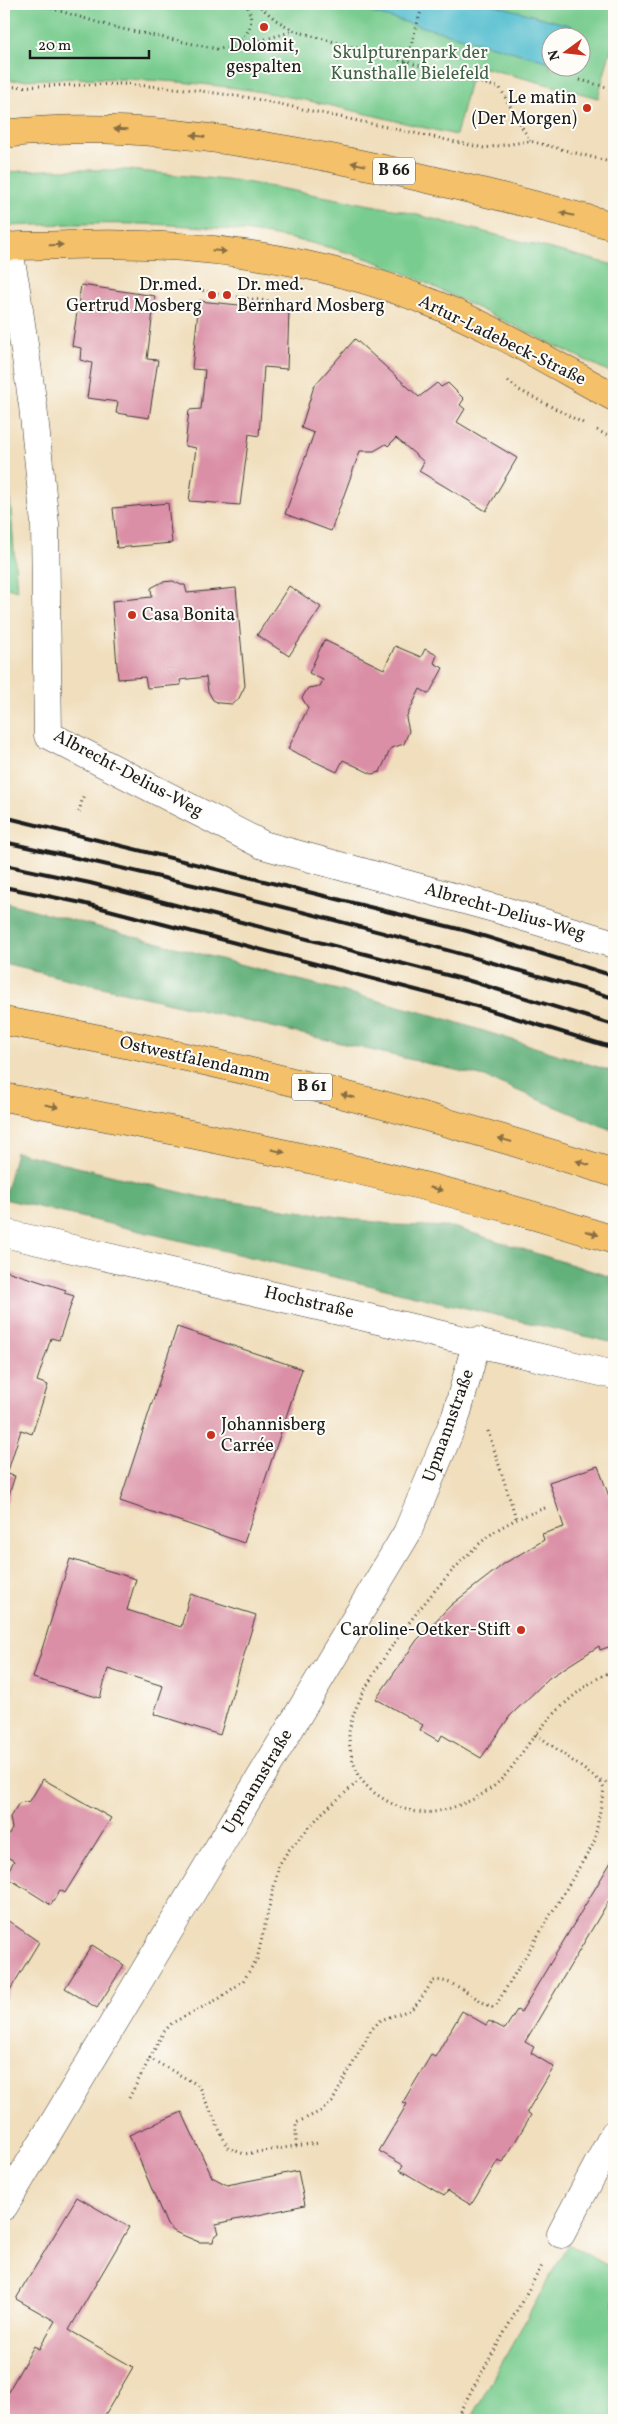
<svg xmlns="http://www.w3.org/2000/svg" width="618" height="2424" font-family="Vollkorn,serif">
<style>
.green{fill:#78cc8f;stroke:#4a7456;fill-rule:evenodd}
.forest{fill:#62b07a;stroke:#3f664b}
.water{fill:#53becf;stroke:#386d76}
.building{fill:#da8fa6}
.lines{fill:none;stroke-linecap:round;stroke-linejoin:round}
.minor-casing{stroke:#3c3934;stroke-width:29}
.major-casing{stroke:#3c3934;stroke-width:29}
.highway-casing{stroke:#3c3934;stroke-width:29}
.path{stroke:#3c3934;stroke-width:3;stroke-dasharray:1 4;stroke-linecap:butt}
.minor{stroke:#fff;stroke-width:28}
.major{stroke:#f4c16a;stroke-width:28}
.highway{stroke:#f4c16a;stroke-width:28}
.rail{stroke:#1c1c1c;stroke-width:4}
.oneway{fill:#886e43}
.poi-dot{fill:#c8321e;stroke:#fdfcf7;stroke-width:2}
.labels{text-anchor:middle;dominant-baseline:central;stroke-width:4;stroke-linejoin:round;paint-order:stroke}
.shield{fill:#fdfcf7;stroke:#605f5e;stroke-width:1}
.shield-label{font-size:16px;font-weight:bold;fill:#1c1c1c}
.poi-label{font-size:18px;fill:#1c1c1c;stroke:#fdfcf7;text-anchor:end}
.park-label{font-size:18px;fill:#41624a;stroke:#fdfcf7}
.street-label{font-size:18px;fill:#1c1c1c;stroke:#fdfcf7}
</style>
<rect width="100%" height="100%" fill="#fdfcf7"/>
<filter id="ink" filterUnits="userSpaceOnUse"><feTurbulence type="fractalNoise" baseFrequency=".02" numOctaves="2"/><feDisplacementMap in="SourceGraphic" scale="10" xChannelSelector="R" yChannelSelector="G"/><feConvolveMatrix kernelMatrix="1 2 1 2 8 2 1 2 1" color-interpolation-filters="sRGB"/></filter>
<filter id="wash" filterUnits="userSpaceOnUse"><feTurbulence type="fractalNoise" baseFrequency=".0096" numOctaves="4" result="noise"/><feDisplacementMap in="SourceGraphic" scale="20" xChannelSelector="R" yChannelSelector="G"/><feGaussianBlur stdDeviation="1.12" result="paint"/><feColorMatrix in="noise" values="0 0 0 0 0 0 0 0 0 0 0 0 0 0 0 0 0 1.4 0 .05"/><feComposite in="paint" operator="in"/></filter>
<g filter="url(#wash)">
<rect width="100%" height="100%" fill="#f0debc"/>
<path class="green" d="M4,4H614V37L598,98L474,65L456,135C389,120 317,100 249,90C168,78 85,76 4,81ZM550,38H580V68H550Z
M47,170H129L245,182L398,210L614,265V374C565,350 516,327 467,303C430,285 393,266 353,254C235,219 124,222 4,226V172Z
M4,455L10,497L17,590L4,586Z
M568,2244L614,2269V2420H470Z"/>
<path class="forest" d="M4,902L436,1016L614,1072V1131L485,1077L4,964Z
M16,1152L200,1197L396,1225L453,1227L614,1278V1343L4,1199Z"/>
<path class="water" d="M340,4H492L572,26L569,37L550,38V62Z"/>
<g id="blocks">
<path class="building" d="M81,285L155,296L147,359L158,360L149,418L116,413L118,402L87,398L92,363L80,360L81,348L72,346Z
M199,301L289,310L287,369L264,367L259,436L249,434L240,505L189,501L196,448L185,446L189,410L201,409L205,370L192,369Z
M355,339L419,397L437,383L441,387L448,383L464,399L460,405L465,409L457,422L517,458L486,511L419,471L424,462L396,438L388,446L386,444L374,451H360L331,531L285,514L314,433L301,428L314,386Z
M168,503L172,543L117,548L113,508Z
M173,581L181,585H185L187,593L236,588L245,686L238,700L232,704L219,703L213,700L208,691L206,677L180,680L181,685L147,688L145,677L118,679L112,601L152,597L151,588L162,582Z
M289,586L321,607L289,656L257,635Z
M324,640L384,669L395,646L421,657L425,649L437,655L434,663L443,668L429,694L420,689L406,718L409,731L404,744L391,748L380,772L372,774L343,760L337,772L288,749L308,708L302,698L308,688L320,686L323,680L309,673Z
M4,1270L66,1290L64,1293L74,1296L59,1340L51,1338L37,1381L48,1385L32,1434L21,1430L7,1474L15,1476L4,1510Z
M177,1327L302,1369L244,1543L120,1501Z
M598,1466L614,1510V1645L600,1650L599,1646L549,1678L510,1716L481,1758L442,1735L439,1741L420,1730L423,1725L376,1699L417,1640L451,1605L505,1563L544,1540L542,1534L564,1527L549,1482Z
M70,1559L136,1579L127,1610L181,1627L190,1594L256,1615L220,1735L154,1714L163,1686L108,1669L100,1698L33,1678Z
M43,1779L111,1818L65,1893L60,1890L51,1905L5,1876L14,1861L4,1855V1842L12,1829L10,1817L19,1803L30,1801Z
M614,1857V1892L525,2042L534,2047L531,2053L554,2067L527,2112L531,2115L503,2162L498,2160L471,2205L448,2191L444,2196L400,2170L403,2165L379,2151L407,2104L403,2102L431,2055L435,2057L462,2011L486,2025L489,2021L505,2029L517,2010L521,2012Z
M4,1918L39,1942L4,2000Z
M92,1945L124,1965L97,2008L65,1988Z
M182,2112L212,2177L227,2185L298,2171L305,2205L216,2224L219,2233L214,2237L213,2242H199L175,2232L167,2225L129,2135Z
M77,2197L129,2227L69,2330L133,2367L102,2420H4V2399L34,2346L39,2349L55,2321L16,2299Z"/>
</g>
</g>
<g filter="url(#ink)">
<use href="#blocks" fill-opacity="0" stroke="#3c3934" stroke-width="1"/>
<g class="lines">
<g class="minor-casing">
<path id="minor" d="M8,247L15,283L33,406L45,524L48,735L263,845L501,910L614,944
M4,1233L614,1375
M4,2206L407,1533L456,1416L477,1341
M561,2234L614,2134"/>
</g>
<g class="major-casing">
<path id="major" d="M4,134C114,121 222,137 331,158C426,177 521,201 614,226
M4,247C25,245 47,246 68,245C190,240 315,257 429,302C493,327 553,364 614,397"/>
</g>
<g class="highway-casing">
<path id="highway" d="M4,1021C210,1057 414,1109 614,1173
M4,1097C209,1137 415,1176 614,1240"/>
</g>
<path class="path" d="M37,4L113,27L217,49L238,47L294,31
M257,4L276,20L295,31L500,88L530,141
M227,46C248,41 257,22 246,4
M406,62L423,4
M580,80L614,89
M4,87L122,84L186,89L251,98L484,148L530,141L614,163
M179,283C200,294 279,304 303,302
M508,381L519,390L583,423
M597,430L614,439
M79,812L84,793
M488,1431L516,1518
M545,1508C526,1515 510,1521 494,1532C454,1559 350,1687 349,1735C349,1758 358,1784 379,1796C397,1808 417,1816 439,1811C457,1807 475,1800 490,1789C510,1775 521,1752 536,1734C556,1710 585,1682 614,1670
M536,1734L600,1781L614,1784
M149,2058L198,2085L228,2148L244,2154L296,2146V2123L321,2111L332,2102L371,2030L381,2020L410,2010L418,2003L433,1981C453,1977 475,2000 492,2007L496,2005L594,1843L604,1789L600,1781
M129,2098L163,2033L172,2023L220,1998L243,1981L257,1959L279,1865L288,1851L322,1813L360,1780
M296,2146L319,2143
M455,2420L543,2264"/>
<use href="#minor" class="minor"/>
<use href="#major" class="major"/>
<use href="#highway" class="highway"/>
<path class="rail" d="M4,817L467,931L614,976
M4,842C209,886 413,938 614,998
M4,865L90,883L470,981L614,1025
M4,887L82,903L466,1003L614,1048"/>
</g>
<defs><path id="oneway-solid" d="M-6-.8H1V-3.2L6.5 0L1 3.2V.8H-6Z" transform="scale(1.25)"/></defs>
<g class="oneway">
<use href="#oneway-solid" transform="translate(121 129) rotate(-178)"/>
<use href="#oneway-solid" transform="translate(198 136) rotate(-172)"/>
<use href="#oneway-solid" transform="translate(358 164) rotate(-169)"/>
<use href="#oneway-solid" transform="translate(567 214) rotate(-166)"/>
<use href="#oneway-solid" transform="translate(56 245) rotate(-2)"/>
<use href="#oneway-solid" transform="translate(219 251) rotate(5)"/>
<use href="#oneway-solid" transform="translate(348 1096) rotate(-166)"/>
<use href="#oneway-solid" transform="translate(52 1106) rotate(11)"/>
<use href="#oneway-solid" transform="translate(505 1140) rotate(-164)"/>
<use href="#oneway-solid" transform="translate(278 1151) rotate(13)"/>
<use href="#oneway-solid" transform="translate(583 1163) rotate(-162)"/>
<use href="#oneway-solid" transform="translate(436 1189) rotate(14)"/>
<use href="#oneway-solid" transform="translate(592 1233) rotate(18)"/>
</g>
</g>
<g class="poi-dot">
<circle cx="264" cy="27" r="5"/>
<circle cx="587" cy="108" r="5"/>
<circle cx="212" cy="295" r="5"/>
<circle cx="227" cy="295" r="5"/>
<circle cx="132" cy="615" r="5"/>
<circle cx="211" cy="1435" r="5"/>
<circle cx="521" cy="1630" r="5"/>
</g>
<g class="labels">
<g class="shield">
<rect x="373" y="157.5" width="42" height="27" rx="4"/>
<rect x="292" y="1073.5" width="40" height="27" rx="4"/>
</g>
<g class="shield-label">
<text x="394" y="171">B 66</text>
<text x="312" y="1087">B 61</text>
</g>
<g class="poi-label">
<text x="264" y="46" text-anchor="middle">Dolomit,<tspan x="264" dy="21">gespalten</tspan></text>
<text x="577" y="98">Le matin<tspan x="577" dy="21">(Der Morgen)</tspan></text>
<text x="202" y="285">Dr.med.<tspan x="202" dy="21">Gertrud Mosberg</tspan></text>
<text x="237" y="285" text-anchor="start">Dr. med.<tspan x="237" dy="21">Bernhard Mosberg</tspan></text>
<text x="142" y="615" text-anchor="start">Casa Bonita</text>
<text x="221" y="1425" text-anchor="start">Johannisberg<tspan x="221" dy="21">Carrée</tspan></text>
<text x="511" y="1630">Caroline-Oetker-Stift</text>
</g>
<g class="park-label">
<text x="410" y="53">Skulpturenpark der<tspan x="410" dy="21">Kunsthalle Bielefeld</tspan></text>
</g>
<g class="street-label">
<text transform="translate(502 341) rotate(26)">Artur-Ladebeck-Straße</text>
<text transform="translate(128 774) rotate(28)">Albrecht-Delius-Weg</text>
<text transform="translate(505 912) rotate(16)">Albrecht-Delius-Weg</text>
<text transform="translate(195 1060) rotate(13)">Ostwestfalendamm</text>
<text transform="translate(309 1303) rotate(13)">Hochstraße</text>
<text transform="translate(449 1426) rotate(-70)">Upmannstraße</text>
<text transform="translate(258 1782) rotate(-59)">Upmannstraße</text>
</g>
</g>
<rect width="618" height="2424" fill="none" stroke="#fdfcf7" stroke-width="20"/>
<g transform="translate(566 52) rotate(255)"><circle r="24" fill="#fdfcf7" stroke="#a3a29f"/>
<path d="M0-4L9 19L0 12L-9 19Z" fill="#c8321e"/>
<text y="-8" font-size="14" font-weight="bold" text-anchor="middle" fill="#1c1c1c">N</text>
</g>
<path d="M30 50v8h119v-8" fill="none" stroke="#1c1c1c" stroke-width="2.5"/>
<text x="38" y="50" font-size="15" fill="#1c1c1c" stroke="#fdfcf7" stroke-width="4" paint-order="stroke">20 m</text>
</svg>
